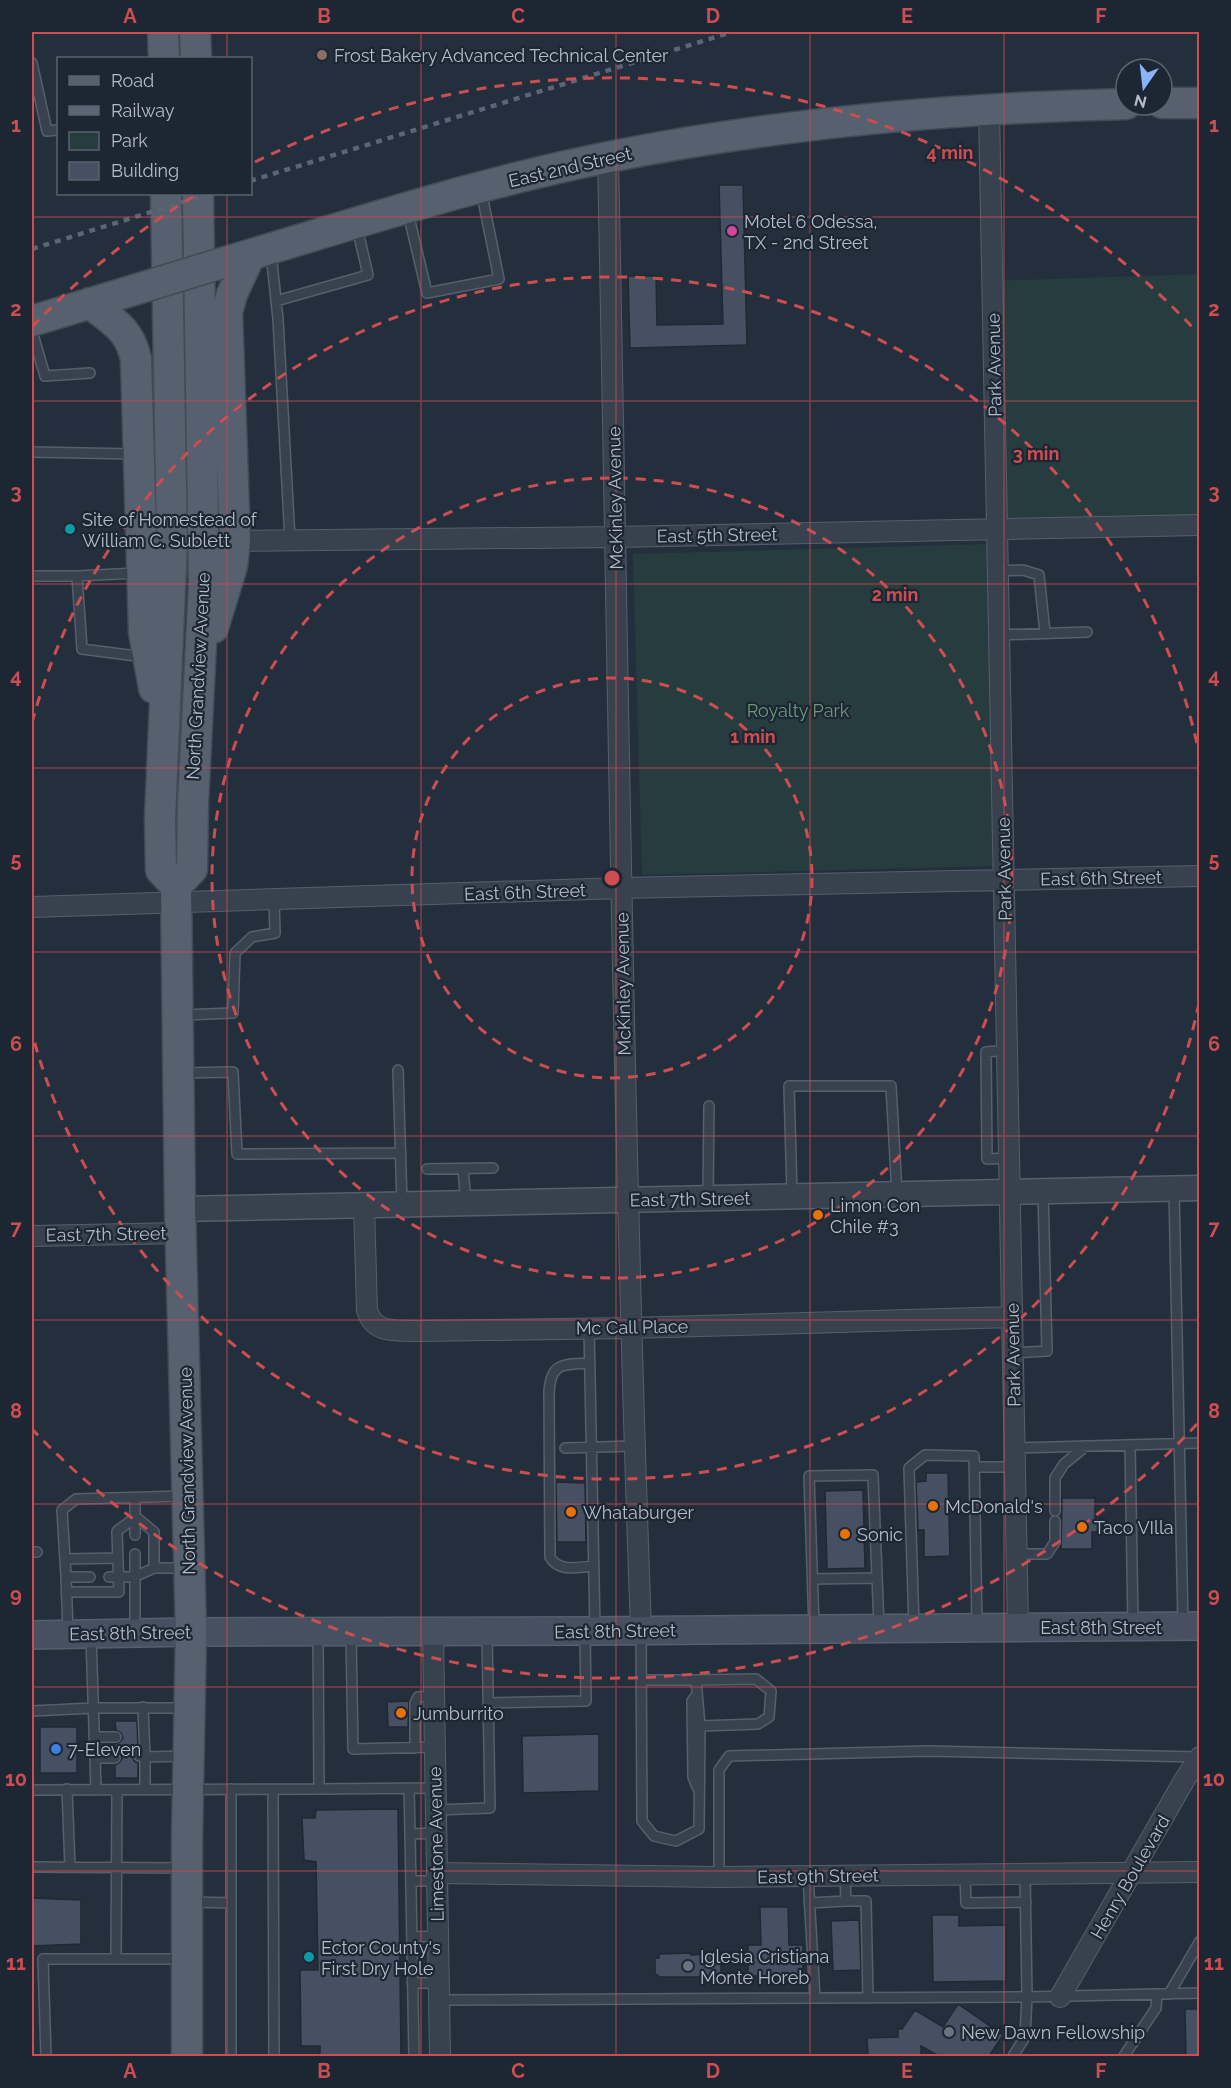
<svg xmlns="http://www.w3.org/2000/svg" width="1231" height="2088" font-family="Raleway,sans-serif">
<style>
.green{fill:#263c3f}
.building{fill:#455162;stroke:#1f2835;stroke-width:1.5}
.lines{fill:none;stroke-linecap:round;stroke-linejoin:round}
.service-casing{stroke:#565f6c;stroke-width:12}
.minor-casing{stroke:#565f6c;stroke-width:22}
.tertiary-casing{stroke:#565f6c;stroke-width:27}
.secondary-casing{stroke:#565f6c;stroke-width:30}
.primary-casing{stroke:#414a57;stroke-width:33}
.service{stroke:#38414e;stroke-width:9}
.minor{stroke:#38414e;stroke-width:20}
.tertiary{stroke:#38414e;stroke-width:24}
.secondary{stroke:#465061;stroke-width:27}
.primary{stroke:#56606e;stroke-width:30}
.rail{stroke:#5a6575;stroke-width:4.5;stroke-dasharray:6 6;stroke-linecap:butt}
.primary-bridge-casing{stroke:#414a57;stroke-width:33;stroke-linecap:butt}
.primary-bridge{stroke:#56606e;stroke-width:30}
.grid{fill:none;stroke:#ce4d50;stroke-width:1.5;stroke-opacity:0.55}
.ring{fill:none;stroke:#ce4d50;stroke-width:3;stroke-dasharray:10 8}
.education-dot{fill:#8d6e63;stroke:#1d2633;stroke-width:2}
.hotel-dot{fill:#d1479c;stroke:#1d2633;stroke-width:2}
.culture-dot{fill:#0f9aa8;stroke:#1d2633;stroke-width:2}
.food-dot{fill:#e8710a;stroke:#1d2633;stroke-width:2}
.shop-dot{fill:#3f7fe0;stroke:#1d2633;stroke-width:2}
.worship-dot{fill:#6b7280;stroke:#1d2633;stroke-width:2}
.labels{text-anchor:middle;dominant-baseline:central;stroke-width:4.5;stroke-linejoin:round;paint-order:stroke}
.poi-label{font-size:18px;fill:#b4bcc9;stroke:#1d2633;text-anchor:start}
.street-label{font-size:18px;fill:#b4bcc9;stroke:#1d2633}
.park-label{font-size:18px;fill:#6b9a76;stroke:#1d2633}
.centre{fill:#ce4d50;stroke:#1d2633;stroke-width:3}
.ring-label{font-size:18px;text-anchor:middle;font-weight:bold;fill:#ce4d50;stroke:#1d2633;stroke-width:4.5;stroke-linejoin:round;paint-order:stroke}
.neatline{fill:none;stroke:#ce4d50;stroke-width:2}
.grid-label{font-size:20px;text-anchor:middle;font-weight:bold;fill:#ce4d50}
</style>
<rect width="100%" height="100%" fill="#242f3e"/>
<path class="green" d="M1199,274V525L997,529L992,281Z
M987,544L993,866L642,875L633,554Z"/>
<path class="building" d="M719,185H743L747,345L630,348L628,276H656L657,325L723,324Z
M926,1473H948L950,1556L924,1557V1530H918L916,1482L926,1481Z
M556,1482L585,1483L586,1542H557Z
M863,1490L865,1568L827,1569L825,1491Z
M1062,1498H1095V1518H1103V1532H1092V1549H1061Z
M409,1701L408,1727H388L387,1702Z
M115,1721H137L138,1749L132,1755L134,1761L138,1763V1778H115V1765L119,1763L122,1759L120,1754L115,1751V1744L120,1742L123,1738L121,1733L116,1730Z
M40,1727H77V1773H40Z
M599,1734V1791L523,1793L522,1736Z
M398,1809L401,2056H320V2046H301L300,1970H318L316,1862L304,1860L302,1818H315L316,1810Z
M32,1898L81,1900V1944L32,1946Z
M760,1907H788L789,1945H803V1976H748V1945H761Z
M932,1915H959V1926L1006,1925V1981L933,1982Z
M859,1920L861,1970L833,1971L831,1921Z
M691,1953V1955L721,1954V1977H658V1975L655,1974V1958H659V1954Z
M958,2004L1003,2035L989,2056H939L921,2046V2056H868L867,2038L898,2037V2029H902L915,2010L943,2027Z
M1185,2009H1200V2056H1186Z"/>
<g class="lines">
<g class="service-casing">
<path id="service" d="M32,63L47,131L58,130
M408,213L427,293L499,279L481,190
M271,253L278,319L290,540
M276,301L368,275L357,227
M32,331L45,376L90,373
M32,452L134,454
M998,571L1023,570L1039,575L1045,633
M32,576H77L82,649L144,657
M77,576L137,573
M999,635L1087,632
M183,1015L233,1013L235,953L252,937L275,933L274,900
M1007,1050L986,1052L987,1159L1009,1158
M398,1070L402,1203
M182,1073L233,1072L237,1154L401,1153
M427,1169L493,1168
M463,1169L466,1202
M1174,1191L1183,1624
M792,1194L789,1086H891L897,1194
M708,1196L709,1106
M589,1328L595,1629
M1013,1353L1047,1351L1043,1191
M590,1363C564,1365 551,1361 549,1392L550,1557C559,1573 579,1567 594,1566
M1130,1445L1133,1624
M565,1448L634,1446
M1014,1448L1200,1443
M974,1467H1015
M1055,1511V1478L1064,1464L1086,1446
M135,1535V1498
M32,1552H37
M1017,1554H1047L1055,1542V1521
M65,1559L117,1558
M66,1577L68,1631
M90,1577H66L62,1510L76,1499L184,1496
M109,1577H134L154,1568H186
M813,1579L877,1578
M66,1592H119L117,1531L136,1517L154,1532V1568
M914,1626L909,1468L925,1455L974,1456L977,1625
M814,1627L809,1476L873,1475L879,1626
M135,1631V1554
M318,1634L319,1789L435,1788
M351,1634L353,1749L435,1747
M91,1636L96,1789
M641,1680H696L700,1726L699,1829L676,1841L654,1836L642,1821L641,1633
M696,1680L756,1679L771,1691L769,1717L758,1724L700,1726
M694,1698L692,1701L693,1777L697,1787
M489,1703L586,1701L585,1634
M143,1707L145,1757L186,1756
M32,1711L93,1708H185
M94,1737H116
M415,1748V1703L418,1697L434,1696
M139,1756L145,1757V1790
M95,1758H115
M409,1788L410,1834L436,1833
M67,1789L70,1867
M32,1790L319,1789
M117,1790L116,1959H184
M273,1790L274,2056
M436,1810L490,1808L487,1633
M410,1834L414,2056
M32,1867L182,1868
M965,1874L966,1903L1026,1902
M808,1876L815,1998
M719,1877V1770L729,1756L928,1751L1199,1757
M411,1881H437
M846,1901H866L868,1998
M192,1902L231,1903V2056
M231,1903V1789
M809,1903L846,1901L845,1875
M412,1937L438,1936
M412,1983H439
M1169,1994L1200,1941
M439,2000L1027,1997L1200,1993
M46,2056L43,1959H116
M1013,2056L1025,2037L1027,1997L1025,1874
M1124,2056L1156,2008L1157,1994"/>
</g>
<g class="minor-casing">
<path id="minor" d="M989,110L1018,1627
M608,157C618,648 623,1139 641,1630
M235,541L615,537L1200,525
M32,907L621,888L1200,876
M364,1206L367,1310C374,1334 395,1330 415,1331L631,1328L1012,1317
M32,1236L180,1233
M433,1632L440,2056
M437,1873L719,1877L1200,1872
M1060,1997L1185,1779L1200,1757"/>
</g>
<g class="tertiary-casing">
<path id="tertiary" d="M180,1209L1200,1188"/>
</g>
<g class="secondary-casing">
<path id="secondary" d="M32,1635L191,1632L595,1631L1200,1626"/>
</g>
<g class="primary-casing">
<path id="primary" d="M163,32L164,58
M195,32L196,58
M1162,103H1200
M166,194L172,542L160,819L161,870L176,886L180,1209L191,1632L187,1840V2056
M219,264C348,226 477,183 609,157C779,123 953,108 1126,104
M90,303C113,322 129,328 136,359L144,632L154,688
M32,321L134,290
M213,628L232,566L235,541L227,312L232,294L250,255
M176,886L192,869L193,803L204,584L198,194"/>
</g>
<use href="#service" class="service"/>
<use href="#minor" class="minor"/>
<use href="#tertiary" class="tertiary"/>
<use href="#secondary" class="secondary"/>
<use href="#primary" class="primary"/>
<path class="rail" d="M250,181L732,32
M32,249L209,194"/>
<g class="primary-bridge-casing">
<path id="primary-bridge" d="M134,290L219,264"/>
</g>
<use href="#primary-bridge" class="primary-bridge"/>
</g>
<path class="grid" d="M227,32V58M421,32V2056M616,32V2056M810,32V2056M1004,32V2056M227,194V2056M32,217H1200M32,401H1200M32,584H1200M32,768H1200M32,952H1200M32,1136H1200M32,1320H1200M32,1504H1200M32,1687H1200M32,1871H1200"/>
<g class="ring">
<circle cx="612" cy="878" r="200"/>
<circle cx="612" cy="878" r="400"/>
<path d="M1199 1003A600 600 0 0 1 32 1033M32 723A600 600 0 0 1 1199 753"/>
<path d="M1197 1424A800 800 0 0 1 32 1429M32 327A800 800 0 0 1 194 196M255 162A800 800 0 0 1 1197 332"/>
</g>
<circle class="education-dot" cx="322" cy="55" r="6"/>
<circle class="hotel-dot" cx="732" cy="231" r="6"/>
<g class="culture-dot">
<circle cx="70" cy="529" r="6"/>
<circle cx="309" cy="1957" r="6"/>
</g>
<g class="food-dot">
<circle cx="818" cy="1215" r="6"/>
<circle cx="933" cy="1506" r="6"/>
<circle cx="571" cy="1512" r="6"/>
<circle cx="1082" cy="1527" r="6"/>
<circle cx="845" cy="1534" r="6"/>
<circle cx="401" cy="1713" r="6"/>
</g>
<circle class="shop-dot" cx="56" cy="1749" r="6"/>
<g class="worship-dot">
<circle cx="688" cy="1966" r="6"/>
<circle cx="949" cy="2032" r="6"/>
</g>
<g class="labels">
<g class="poi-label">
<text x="334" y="55">Frost Bakery Advanced Technical Center</text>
<text x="744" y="221">Motel 6 Odessa,<tspan x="744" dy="21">TX - 2nd Street</tspan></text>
<text x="82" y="519">Site of Homestead of<tspan x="82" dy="21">William C. Sublett</tspan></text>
<text x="830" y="1205">Limon Con<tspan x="830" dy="21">Chile #3</tspan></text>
<text x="945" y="1506">McDonald's</text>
<text x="583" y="1512">Whataburger</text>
<text x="1094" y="1527">Taco VIlla</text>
<text x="857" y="1534">Sonic</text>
<text x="413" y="1713">Jumburrito</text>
<text x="68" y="1749">7-Eleven</text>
<text x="321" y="1947">Ector County's<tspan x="321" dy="21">First Dry Hole</tspan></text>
<text x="700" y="1956">Iglesia Cristiana<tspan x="700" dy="21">Monte Horeb</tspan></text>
<text x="961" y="2032">New Dawn Fellowship</text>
</g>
<g class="street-label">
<text transform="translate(570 167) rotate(-13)">East 2nd Street</text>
<text transform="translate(994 365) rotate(-91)">Park Avenue</text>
<text transform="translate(615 498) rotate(-91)">McKinley Avenue</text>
<text transform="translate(717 535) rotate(-1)">East 5th Street</text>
<text transform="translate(198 676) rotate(-87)">North Grandview Avenue</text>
<text transform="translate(1004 869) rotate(-91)">Park Avenue</text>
<text transform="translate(1101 878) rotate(-1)">East 6th Street</text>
<text transform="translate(525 892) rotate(-2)">East 6th Street</text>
<text transform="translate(623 984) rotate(-91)">McKinley Avenue</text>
<text transform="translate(690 1199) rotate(-1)">East 7th Street</text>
<text transform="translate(106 1234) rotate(-1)">East 7th Street</text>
<text transform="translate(632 1327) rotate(-1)">Mc Call Place</text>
<text transform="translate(1013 1355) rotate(-91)">Park Avenue</text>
<text transform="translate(187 1471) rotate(-91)">North Grandview Avenue</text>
<text x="1101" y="1627">East 8th Street</text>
<text transform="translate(615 1631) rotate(-1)">East 8th Street</text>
<text transform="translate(130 1633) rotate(-1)">East 8th Street</text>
<text transform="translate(436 1844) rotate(-91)">Limestone Avenue</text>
<text transform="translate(818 1876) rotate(-1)">East 9th Street</text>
<text transform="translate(1130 1877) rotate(-60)">Henry Boulevard</text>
</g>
<g class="park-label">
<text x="798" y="710">Royalty Park</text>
</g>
</g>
<circle cx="612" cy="878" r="9" class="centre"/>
<g class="ring-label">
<text x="950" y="159">4 min</text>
<text x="1036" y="460">3 min</text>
<text x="895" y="601">2 min</text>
<text x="753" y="743">1 min</text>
</g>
<rect width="1231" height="2088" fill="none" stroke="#1d2633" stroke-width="66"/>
<rect x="57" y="57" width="195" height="138" fill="#1d2633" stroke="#59626f" stroke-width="1.5"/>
<rect x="69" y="76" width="30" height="9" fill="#56606e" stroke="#59626f" stroke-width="1.5"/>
<text x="111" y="87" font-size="18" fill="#b4bcc9">Road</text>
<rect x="69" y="106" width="30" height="9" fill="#5a6575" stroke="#59626f" stroke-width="1.5"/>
<text x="111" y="117" font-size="18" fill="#b4bcc9">Railway</text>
<rect x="69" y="132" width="30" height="18" fill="#263c3f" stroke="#59626f" stroke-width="1.5"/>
<text x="111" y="147" font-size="18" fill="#b4bcc9">Park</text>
<rect x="69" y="162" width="30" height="18" fill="#455162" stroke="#59626f" stroke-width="1.5"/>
<text x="111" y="177" font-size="18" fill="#b4bcc9">Building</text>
<g transform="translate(1144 87) rotate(194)"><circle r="28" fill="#1d2633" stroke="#59626f" stroke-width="1.5"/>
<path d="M0-4.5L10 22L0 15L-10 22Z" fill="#8ab4f8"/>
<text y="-9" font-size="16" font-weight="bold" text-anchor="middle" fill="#b4bcc9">N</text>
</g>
<rect x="33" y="33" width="1165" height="2022" class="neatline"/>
<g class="grid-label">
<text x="130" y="23">A</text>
<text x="324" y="23">B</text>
<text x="518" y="23">C</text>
<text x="713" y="23">D</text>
<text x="907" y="23">E</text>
<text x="1101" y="23">F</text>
<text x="16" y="132">1</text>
<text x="1214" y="132">1</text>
<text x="16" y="316">2</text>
<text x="1214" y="316">2</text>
<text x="16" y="499">3</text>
<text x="1214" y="499">3</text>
<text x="16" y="683">4</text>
<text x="1214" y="683">4</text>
<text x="16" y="867">5</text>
<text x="1214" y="867">5</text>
<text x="16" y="1051">6</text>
<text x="1214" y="1051">6</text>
<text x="16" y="1235">7</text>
<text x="1214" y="1235">7</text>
<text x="16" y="1418">8</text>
<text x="1214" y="1418">8</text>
<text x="16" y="1602">9</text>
<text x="1214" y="1602">9</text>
<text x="16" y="1786">10</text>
<text x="1214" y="1786">10</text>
<text x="16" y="1970">11</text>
<text x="1214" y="1970">11</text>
<text x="130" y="2078">A</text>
<text x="324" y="2078">B</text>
<text x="518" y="2078">C</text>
<text x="713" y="2078">D</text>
<text x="907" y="2078">E</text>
<text x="1101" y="2078">F</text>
</g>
</svg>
